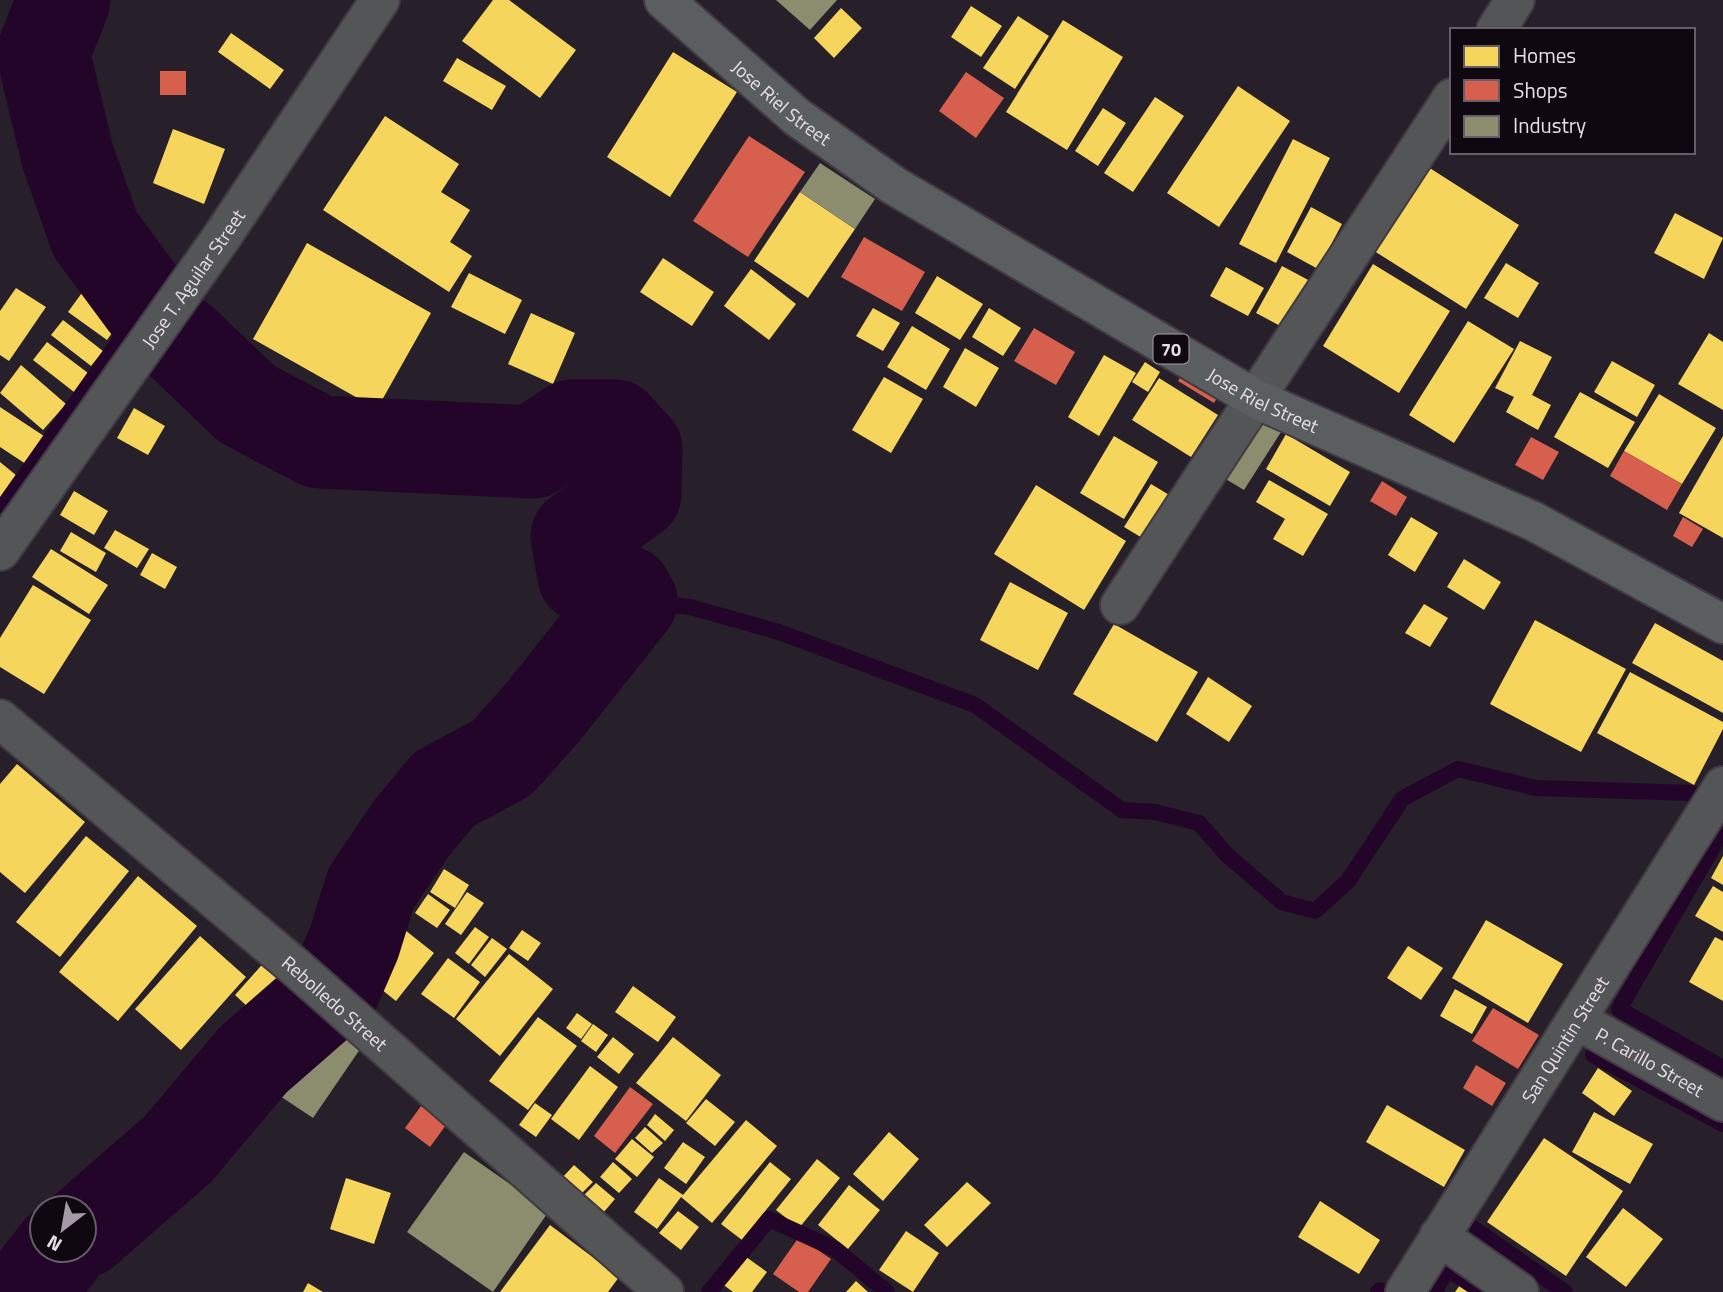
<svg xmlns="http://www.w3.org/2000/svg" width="1723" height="1292" font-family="'Titillium Web',sans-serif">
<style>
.homes{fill:#f6d55c}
.shops{fill:#d6604d}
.industry{fill:#8c8c6e}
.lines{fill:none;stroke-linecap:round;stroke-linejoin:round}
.stream{stroke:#230529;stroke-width:16}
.river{stroke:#230529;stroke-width:93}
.minor-casing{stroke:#413a43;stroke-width:42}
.trunk-casing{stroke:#413a43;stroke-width:42}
.minor{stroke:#545557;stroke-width:38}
.trunk{stroke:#5a5e60;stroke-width:38}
.labels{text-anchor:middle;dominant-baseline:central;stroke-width:7;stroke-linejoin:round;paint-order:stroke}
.shield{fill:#0f0810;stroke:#a69da8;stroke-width:2}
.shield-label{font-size:18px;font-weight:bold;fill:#e7dde9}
.street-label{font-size:19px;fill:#e7dde9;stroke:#0f0810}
</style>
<rect width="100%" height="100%" fill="#271f29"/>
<path class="homes" d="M493,0H509L576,50L540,98L462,41Z
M971,6L1002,26L981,57L951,37Z
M841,8L862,28L834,58L814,38Z
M1018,16L1049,36L1015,89L983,68Z
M1063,20L1123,57L1067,150L1006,112Z
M231,33L284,70L270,89L218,52Z
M673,52L737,92L670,197L607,157Z
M457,58L506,86L492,110L443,81Z
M1238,86L1290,121L1219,227L1167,193Z
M1155,97L1184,116L1133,192L1104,173Z
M1103,108L1126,123L1098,166L1075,151Z
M385,116L459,164L441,192L470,210L450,242L472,256L449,292L323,210Z
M173,129L225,149L204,204L153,183Z
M1293,139L1330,158L1276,263L1239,244Z
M1425,165L1519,225L1466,309L1371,249Z
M800,192L855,229L808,298L754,261Z
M1311,207L1342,224L1318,269L1287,252Z
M1675,213L1723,238L1704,279L1654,253Z
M307,243L431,313L377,409L253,339Z
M663,258L714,292L692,326L640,292Z
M1506,263L1539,283L1518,318L1484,298Z
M1373,264L1450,311L1399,393L1323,346Z
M1282,266L1312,282L1286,329L1256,313Z
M1226,267L1264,288L1248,316L1210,296Z
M751,269L796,304L769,340L724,306Z
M469,273L522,300L505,334L451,307Z
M937,276L983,304L960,340L915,313Z
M16,288L46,307L9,361L0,355V311Z
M84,290L122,319L107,340L68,312Z
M873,308L900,323L883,351L856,336Z
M989,308L1021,328L1003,356L972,337Z
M531,313L575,333L553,384L508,364Z
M63,320L103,351L91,366L51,335Z
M1468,321L1514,349L1454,443L1409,415Z
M912,326L950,349L926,390L887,367Z
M1709,333L1723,342V410L1678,384Z
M1520,341L1552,357L1532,395L1551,405L1538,430L1506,412L1514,397L1495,388Z
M47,342L88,373L74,392L33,360Z
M227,342L274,368L262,389L216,363Z
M965,348L999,368L976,407L943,387Z
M1104,355L1136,373L1099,436L1068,417Z
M1612,361L1655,385L1637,417L1594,392Z
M1145,362L1160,372L1148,392L1132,382Z
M21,365L66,404L43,430L0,393Z
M884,377L923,399L891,453L852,430Z
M1159,378L1218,415L1191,457L1132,420Z
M1580,392L1635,422L1608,468L1554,437Z
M1659,394L1716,428L1682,484L1624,451Z
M0,407L50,440L32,468L0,447Z
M134,408L165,426L148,455L117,438Z
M1286,434L1350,472L1330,506L1266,469Z
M1114,436L1158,462L1124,519L1080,493Z
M1723,436V538L1679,513Z
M0,462L33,489L0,528Z
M1269,480L1328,514L1303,556L1273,539L1285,519L1256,502Z
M1151,484L1176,499L1149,542L1124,527Z
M1036,485L1126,541L1084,610L994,554Z
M74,491L108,511L94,535L60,515Z
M1411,517L1438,533L1415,572L1388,555Z
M115,530L149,549L137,568L104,548Z
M71,532L106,553L96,572L60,551Z
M51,549L108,585L89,614L32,577Z
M152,553L177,567L165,589L140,575Z
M1464,559L1501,582L1484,610L1447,587Z
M1010,582L1068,613L1038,670L980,640Z
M33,585L91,620L44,694L0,667V638Z
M1424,604L1448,618L1430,647L1405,633Z
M1535,620L1626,669L1581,752L1490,704Z
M1655,623L1723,661V713L1632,663Z
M1114,624L1198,672L1157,742L1073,694Z
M1630,672L1723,722V729L1694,785L1597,733Z
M1208,677L1252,706L1229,742L1186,714Z
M17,764L85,822L25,893L0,872V784Z
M86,836L129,871L60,957L16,922Z
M1723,856V885L1711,878Z
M444,869L469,885L455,908L430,892Z
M138,876L197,926L118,1021L59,972Z
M1713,886L1723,892V932L1695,916Z
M467,892L484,903L461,935L445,924Z
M428,894L450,910L437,928L415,913Z
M1486,920L1563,964L1528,1023L1452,978Z
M475,927L489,937L469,964L455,953Z
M405,930L434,953L396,1001L367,978Z
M522,930L541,943L528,961L509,948Z
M376,935L390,946L366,977L352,965Z
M200,936L246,977L181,1050L135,1009Z
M1715,937L1723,941V1001L1689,982Z
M492,938L507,949L485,977L471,965Z
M1408,946L1443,968L1421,1000L1387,978Z
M509,954L553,989L500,1056L456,1019Z
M448,958L480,982L454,1018L421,994Z
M267,959L294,983L261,1019L235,995Z
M633,986L676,1017L658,1042L615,1012Z
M1455,989L1487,1007L1472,1034L1440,1016Z
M577,1013L592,1024L581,1039L566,1028Z
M538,1017L577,1046L528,1110L489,1081Z
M593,1024L608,1035L596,1052L581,1041Z
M613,1037L634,1054L619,1074L597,1057Z
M673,1037L721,1075L686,1121L636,1083Z
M590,1066L618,1087L579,1140L551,1119Z
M1598,1068L1632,1091L1614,1116L1582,1093Z
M706,1099L735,1122L715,1146L686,1123Z
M535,1103L552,1115L536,1137L519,1125Z
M1387,1105L1465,1150L1444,1187L1366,1142Z
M1594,1112L1653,1144L1630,1184L1572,1152Z
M655,1114L674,1130L665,1141L647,1125Z
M746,1120L777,1146L712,1223L681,1197L657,1229L634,1212L659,1178L683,1195Z
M645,1127L663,1143L652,1153L635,1138Z
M889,1132L919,1159L883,1201L853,1174Z
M1544,1138L1623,1191L1566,1276L1487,1222Z
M632,1139L654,1157L637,1177L615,1159Z
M683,1142L705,1157L686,1184L664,1168Z
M817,1159L840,1178L799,1228L776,1210Z
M613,1162L632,1179L619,1193L600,1177Z
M770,1162L791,1179L742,1240L721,1224Z
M574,1165L593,1182L580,1195L561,1179Z
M346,1178L391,1193L374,1244L330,1229Z
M967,1182L991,1203L947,1247L924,1225Z
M596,1183L615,1199L603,1213L583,1196Z
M849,1185L880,1210L848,1249L818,1225Z
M1320,1201L1380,1240L1359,1274L1298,1237Z
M1623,1208L1663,1239L1626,1287L1586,1257Z
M678,1211L699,1227L681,1250L659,1233Z
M550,1225L619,1277L608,1292H500Z
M906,1231L939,1253L913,1292L879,1270Z
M742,1254L767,1272L752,1292H733L721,1283Z
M856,1281L868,1292H846Z
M1463,1281L1479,1292H1455Z
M308,1283L323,1292H303Z"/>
<path class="shops" d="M160,71H186V95H160Z
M966,72L1004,98L976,138L939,111Z
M749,136L805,172L748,257L693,221Z
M864,237L925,272L902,311L841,277Z
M1034,328L1075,352L1056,385L1014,361Z
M1191,360L1227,382L1214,403L1178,381Z
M1531,437L1559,452L1543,480L1515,465Z
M1624,451L1682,484L1667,510L1610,476Z
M1382,481L1407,497L1396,516L1370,501Z
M1683,517L1703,529L1692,547L1673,536Z
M1493,1008L1539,1035L1518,1069L1472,1041Z
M1476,1065L1506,1083L1492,1106L1463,1088Z
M630,1087L653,1104L615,1153L594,1136Z
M421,1106L446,1125L430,1147L405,1128Z
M799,1237L831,1259L808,1292H799L773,1274Z"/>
<path class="industry" d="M776,0H837L810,30Z
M820,163L875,199L855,229L800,192Z
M1261,420L1281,432L1244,490L1224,478Z
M322,1009L367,1039L313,1118L268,1088Z
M464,1152L549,1211L493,1292L407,1232Z"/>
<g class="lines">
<path class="stream" d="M0,511L146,303
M631,601L690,607L779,632L975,705L1122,810L1155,812L1199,823L1227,855L1282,902L1315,911L1348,881L1402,799L1458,769L1536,788L1692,793
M1723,830L1619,1009L1723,1068
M1593,1055L1723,1124
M1473,1228L1565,1292
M709,1292L769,1219L835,1249L887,1292
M1378,1292L1380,1290
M1434,1292L1448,1269L1482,1292"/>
<path class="river" d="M64,0L43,53L67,154L95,234L146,303
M181,341L247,404L319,442L533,452L572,426H615L636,449L635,494L577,536L584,576L626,592L631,601L543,712L502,758L444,789L411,829L371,888L354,943L334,989
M84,1231L178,1149L253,1060L316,1005
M27,1292L60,1250"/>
<g class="minor-casing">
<g id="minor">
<path d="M1496,30L1515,0"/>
<path id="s1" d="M0,551L221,238L380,0"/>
<path d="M1120,605L1452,98"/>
<path id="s2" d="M0,719L293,965L664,1292"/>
<path id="s3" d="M1577,1020L1723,1102"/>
<path d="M1439,1236L1519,1292"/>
<path id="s4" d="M1405,1292L1723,786"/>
</g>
</g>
<g class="trunk-casing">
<g id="trunk">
<path id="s5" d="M664,0L797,117L893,185L1256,399L1533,521L1723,624"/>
</g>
</g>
<use href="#minor" class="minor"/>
<use href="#trunk" class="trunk"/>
</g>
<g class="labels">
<rect class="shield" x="1153.5" y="334.5" width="35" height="29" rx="5"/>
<g class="shield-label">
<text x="1171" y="349">70</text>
</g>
<g class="street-label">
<text stroke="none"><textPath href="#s5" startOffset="156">Jose Riel Street</textPath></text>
<text stroke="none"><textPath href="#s1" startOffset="334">Jose T. Aguilar Street</textPath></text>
<text stroke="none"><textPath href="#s5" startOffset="723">Jose Riel Street</textPath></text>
<text stroke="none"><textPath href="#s2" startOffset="439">Rebolledo Street</textPath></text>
<text stroke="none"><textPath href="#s4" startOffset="299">San Quintin Street</textPath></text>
<text stroke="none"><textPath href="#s3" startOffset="84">P. Carillo Street</textPath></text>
</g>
</g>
<rect x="1450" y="28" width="245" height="126" fill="#0f0810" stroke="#655d67" stroke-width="2"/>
<rect x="1464" y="46" width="35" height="21" fill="#f6d55c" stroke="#655d67" stroke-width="2"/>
<text x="1513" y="63" font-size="21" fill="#e7dde9">Homes</text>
<rect x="1464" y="80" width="35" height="21" fill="#d6604d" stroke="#655d67" stroke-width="2"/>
<text x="1513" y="98" font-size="21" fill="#e7dde9">Shops</text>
<rect x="1464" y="116" width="35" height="21" fill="#8c8c6e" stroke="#655d67" stroke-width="2"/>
<text x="1513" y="133" font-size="21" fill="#e7dde9">Industry</text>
<g transform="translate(63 1229) rotate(211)"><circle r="33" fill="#0f0810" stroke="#655d67" stroke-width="2"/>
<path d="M0-5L12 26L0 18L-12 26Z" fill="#a49aa6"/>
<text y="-10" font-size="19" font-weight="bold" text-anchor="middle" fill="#e7dde9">N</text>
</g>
</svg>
